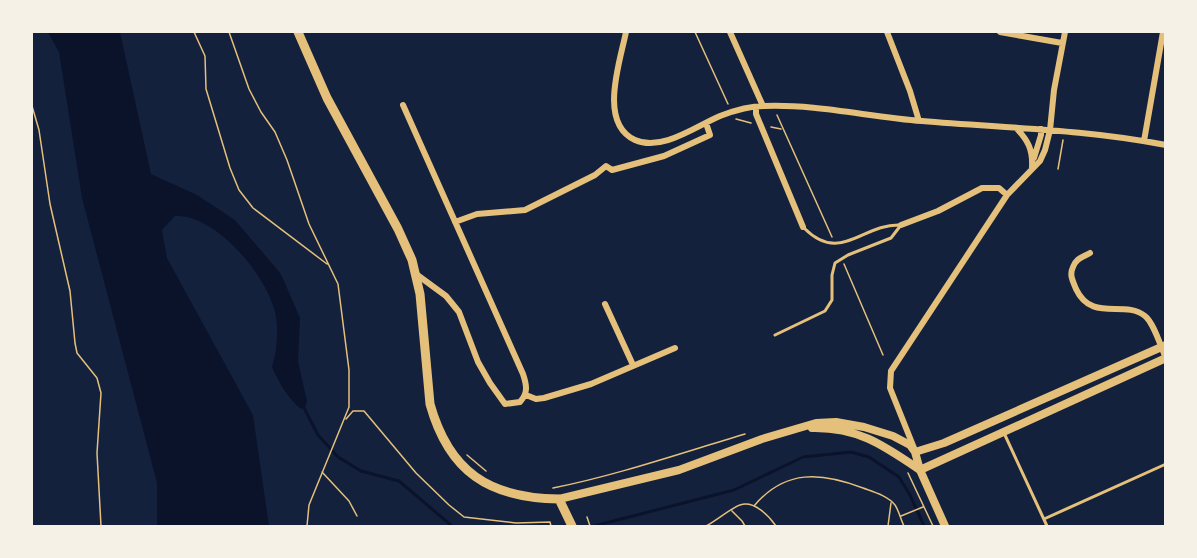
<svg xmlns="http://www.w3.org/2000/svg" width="1197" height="558" font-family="Bitter,serif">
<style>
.water{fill:#0b132b}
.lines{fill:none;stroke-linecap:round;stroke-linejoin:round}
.stream{stroke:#0b132b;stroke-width:3}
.path{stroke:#e5c07b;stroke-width:1.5}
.service{stroke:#e5c07b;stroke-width:3}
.minor{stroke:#e5c07b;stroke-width:6}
.secondary{stroke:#e5c07b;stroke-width:8}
.primary{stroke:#e5c07b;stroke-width:9}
</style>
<rect width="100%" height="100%" fill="#14213d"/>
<path class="water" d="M48,32H120L151,174L197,195L235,220L281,274L300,318L298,361L307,401L306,406L301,409C287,397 279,383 272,367C277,350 279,330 275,312C266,275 216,214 175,216L162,230L167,258L253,415L269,526H157V483L82,198L59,52Z"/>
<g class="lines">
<path class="stream" d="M302,404L318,435L338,457L361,471L399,481L452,526
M594,526L734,490L803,457L851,452L869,457L899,477L910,495L924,526"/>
<path class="path" d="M194,32L205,56L206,89L230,168L239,190L253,208L327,264
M229,32L249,89L261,112L275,132L287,160L309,224L338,284L349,370V407L309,505L307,526
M695,32L728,104
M32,106L39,130L50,204L70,291L75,343L77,353L97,378L101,393L97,453L101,526
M777,115L832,237
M736,119L751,123
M771,127L781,129
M1058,169L1063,140
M844,264L883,355
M346,419L353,411H364L416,473L449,505L464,517L516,523L550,522L551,526
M467,455L486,471
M322,472L349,501L357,516
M908,473L933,526
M553,488C618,475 681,453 745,434
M754,506C785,469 821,472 863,488C874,492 888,496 895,505C899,511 901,520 904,526
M732,511L742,521L745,526
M901,516L923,507
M587,517L590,526
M706,526C716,521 731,508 740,505C754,500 769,516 776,526
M888,526L891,503"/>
<path class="service" d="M775,335L825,311L832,300V275L835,263L848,255L891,238L901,225C862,223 841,265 804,228
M1004,433L1047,526
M1044,519L1166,464"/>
<path class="minor" d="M626,32C620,62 598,123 635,140C662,152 696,126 720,116C733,111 750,106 764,106C817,104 869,117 922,121C1003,128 1085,129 1166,145
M730,32L763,106
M887,32L910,91L919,121
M1000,32L1062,43
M403,105L523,374C527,386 528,393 520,402L505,404L490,383L478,362L459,312L446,296L416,274
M756,107V114L803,227
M1016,128C1028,140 1033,150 1032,167
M1144,141L1163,32
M1034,158L1041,135V129
M455,222L477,214L525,210L595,175L606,166L612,170L664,156L710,135L706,123
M901,225L938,211L982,188H999L1007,195
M1090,253C1083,257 1076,258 1073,267C1069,275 1073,281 1076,289C1092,323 1124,299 1145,316C1154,323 1161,348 1166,358
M605,304L633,365
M526,395L536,399L544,398L591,384L675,348
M914,448L890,388L891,371L1007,195L1040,161L1045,150L1050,130L1054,90L1065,32"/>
<path class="secondary" d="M812,428C858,427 883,445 920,470
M915,452L944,443L1166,345
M920,470L1166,358
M559,499L679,470L762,439L816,423L836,422L864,427L893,436L910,445L915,452L920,470L945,526"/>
<path class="primary" d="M298,32L327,98L398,229L412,260L420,294L430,404C449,472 489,498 559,499L572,526"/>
</g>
<rect width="1197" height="558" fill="none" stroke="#f6f1e7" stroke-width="66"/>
</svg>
